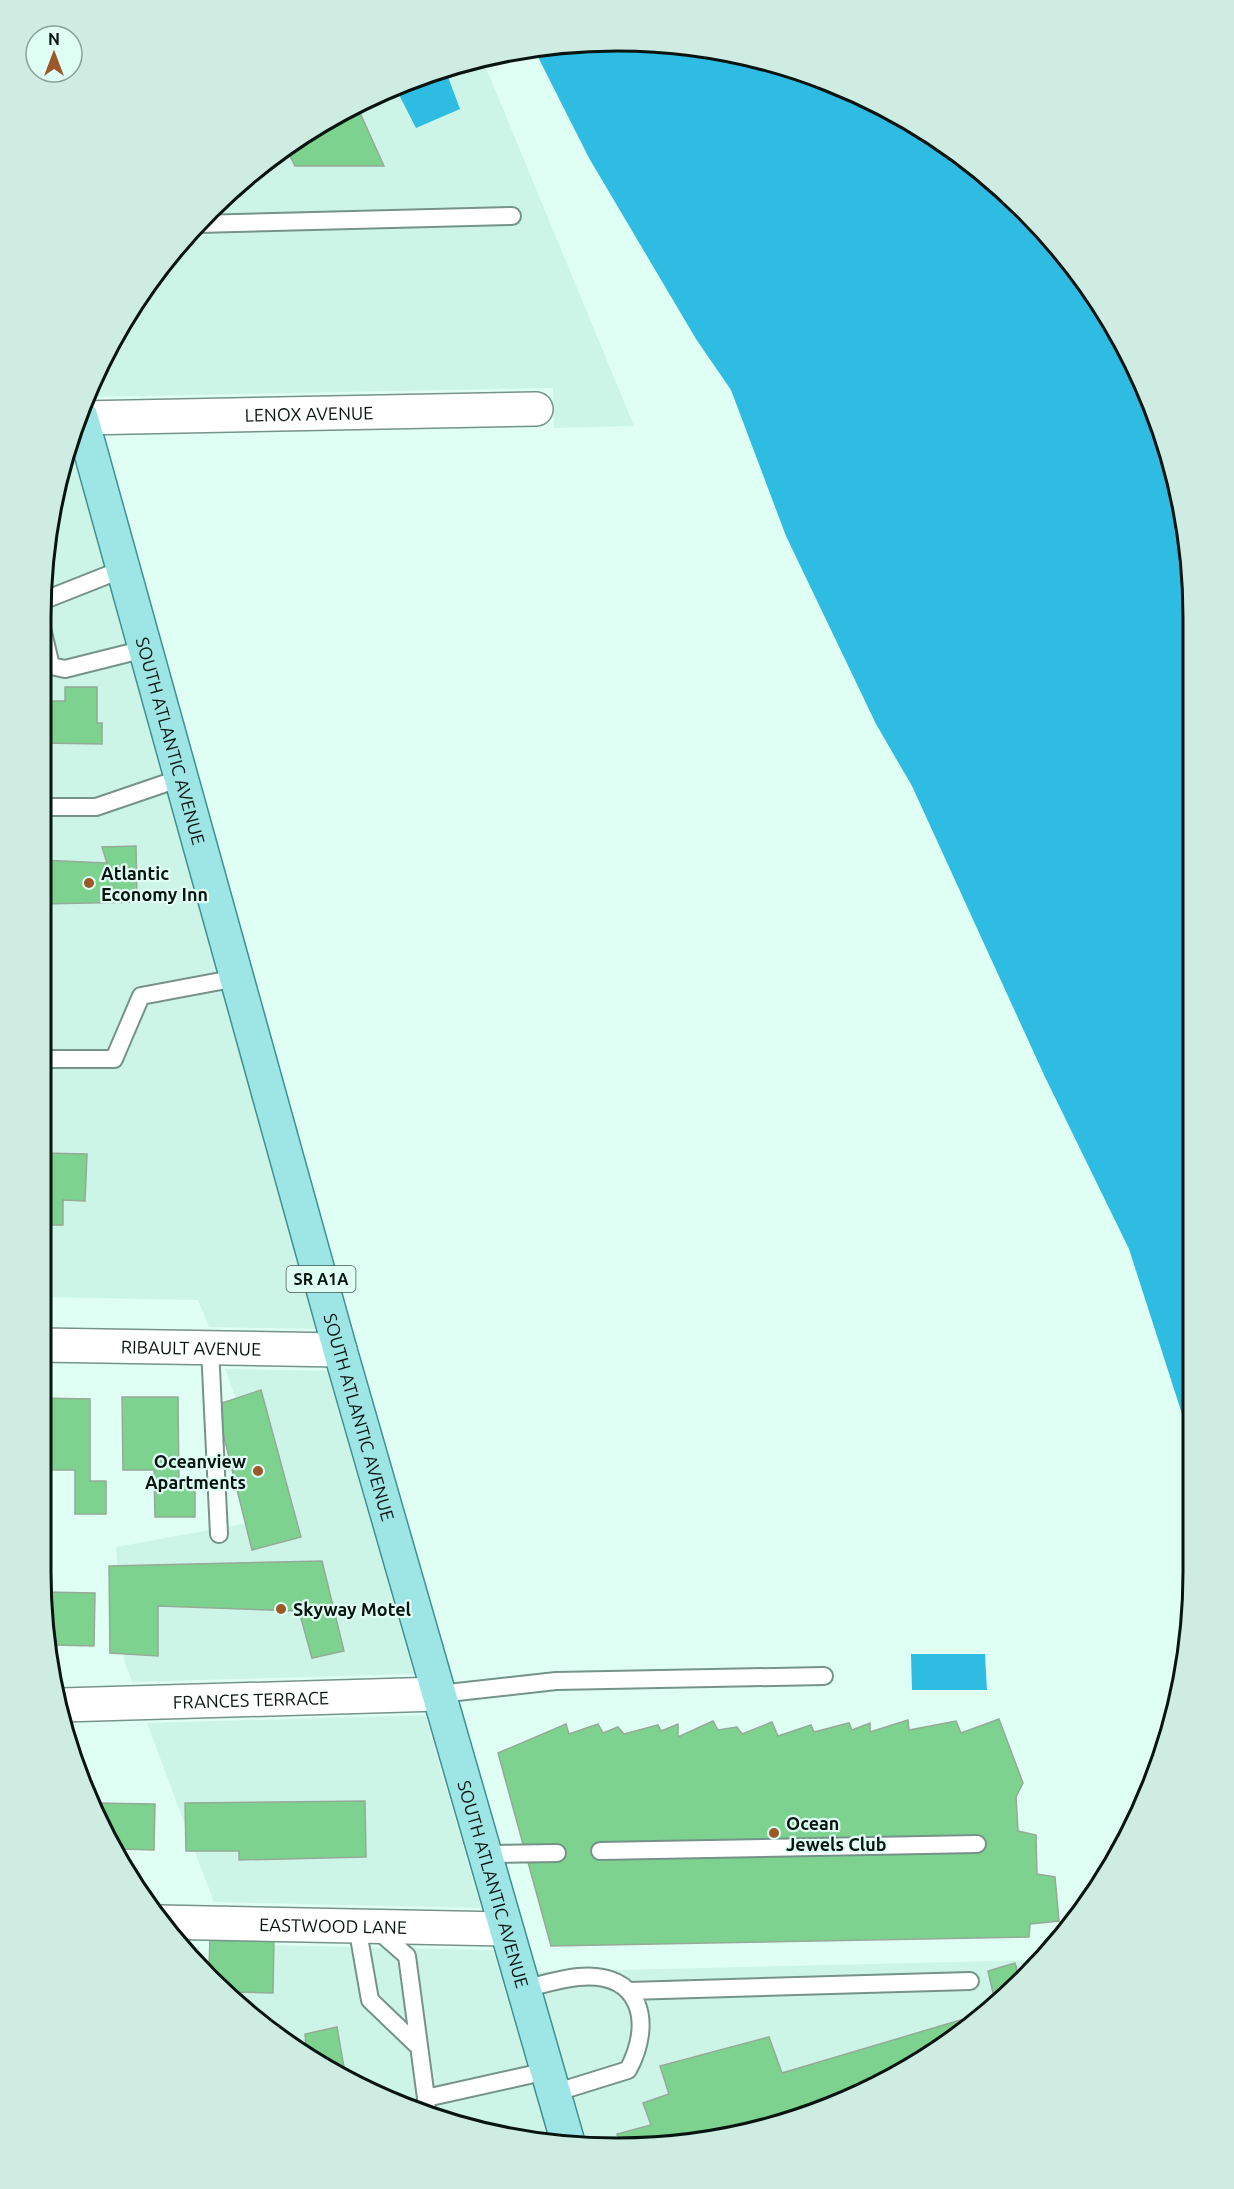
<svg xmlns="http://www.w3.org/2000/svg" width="1234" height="2189" font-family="Ubuntu,sans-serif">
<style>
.built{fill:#ccf5e8}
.water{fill:#2ebce3}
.building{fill:#7dd28f;stroke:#95aa98;stroke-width:1.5}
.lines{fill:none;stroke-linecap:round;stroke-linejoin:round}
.lane-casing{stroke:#76938a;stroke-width:20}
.street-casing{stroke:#76938a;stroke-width:36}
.primary-casing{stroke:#3f9091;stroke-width:36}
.lane{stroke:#fff;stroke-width:16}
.street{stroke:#fff;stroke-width:33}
.primary{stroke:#9ee5e6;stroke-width:33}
.poi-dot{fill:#9b5828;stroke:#dffff4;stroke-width:2}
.labels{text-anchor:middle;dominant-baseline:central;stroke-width:4.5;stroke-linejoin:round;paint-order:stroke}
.shield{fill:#dffff4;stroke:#485a54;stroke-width:1.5}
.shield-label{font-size:16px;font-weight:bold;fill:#081410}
.street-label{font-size:18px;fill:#081410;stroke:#dffff4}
.poi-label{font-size:18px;font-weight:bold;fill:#081410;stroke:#dffff4;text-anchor:start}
.rim{fill:none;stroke:#081410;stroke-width:3}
</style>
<rect width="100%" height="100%" fill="#dffff4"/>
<path class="built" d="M482,58L634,426L554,428L553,388L93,397L91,393L118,328L184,237L266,159L362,100L468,60Z
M70,445L316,1329L209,1327L198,1300L41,1297L42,580L60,467Z
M225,1369L327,1371L414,1674L132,1682L124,1660L116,1547L281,1517Z
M425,1715L481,1908L214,1902L147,1723Z
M225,1944L493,1950L548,2137L467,2129L296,2051L238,1997Z
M1034,1960L997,2006L837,2105L654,2147L587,2141L537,1972Z"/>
<path class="water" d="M580,42L693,45L803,71L906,118L1024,209L1097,297L1163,431L1189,542L1192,1453L1183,1417L1129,1249L1045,1077L912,786L876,724L786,536L731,390L696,339L589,158L534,49Z
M445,69L460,109L416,128L395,87Z
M911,1654H985L987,1690H912Z"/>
<path class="building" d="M356,104L384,166H295L286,148Z
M65,687H97V723H102V744L42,743V701H65Z
M136,846L137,902L41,904V860L107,863L102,847Z
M41,1153L87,1154L85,1201L63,1200V1225H41Z
M261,1390L301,1537L252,1550L216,1405Z
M122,1397H178L179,1480H195V1517H155L154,1470H123Z
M41,1398L90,1399V1481H106V1514H75V1470H41Z
M322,1561L344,1651L312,1658L299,1611L158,1606V1656L110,1653L109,1566Z
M44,1592L95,1593L94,1646L53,1645Z
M999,1719L1023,1783L1016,1797L1018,1831L1036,1835L1037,1874L1055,1877L1059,1921L1030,1924L1029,1937L551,1946L498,1753L566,1724L569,1734L598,1724L603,1733L618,1727L624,1734L658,1725L661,1731L678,1724V1737L713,1721L718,1730L737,1727L742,1734L772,1722L778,1736L811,1725L814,1732L849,1723L852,1730L870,1723V1732L908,1720L909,1730L956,1721L961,1733Z
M365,1801L366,1857L239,1860V1851H186L185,1803Z
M96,1803L155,1804L154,1850L120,1849Z
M210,1936L274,1937L273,1993L233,1992L209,1969Z
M1015,1963L1019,1977L1021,1976L996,2006L988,1971Z
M984,2013L837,2105L654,2147L619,2144L617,2134L651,2125L643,2103L669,2094L660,2066L769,2037L782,2073Z
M337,2027L345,2073L307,2056L305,2034Z"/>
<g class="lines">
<g class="lane-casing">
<path id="lane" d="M197,224L512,216
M42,601L123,569
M42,628L51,666L65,669L145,649
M41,807H96L181,778
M41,1059H114L141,996L237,978
M210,1348L219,1534
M439,1694L556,1681L824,1676
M600,1851L977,1844
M484,1854L557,1853
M357,1926L370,2000L419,2047
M376,1929L407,1956L426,2098
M523,1989C541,1985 559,1979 578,1977C641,1971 654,2022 628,2070L554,2093
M629,1991L970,1981
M427,2110L426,2098L547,2071"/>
</g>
<g class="street-casing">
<g id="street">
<path id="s1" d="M81,418L536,409"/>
<path id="s2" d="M41,1345L340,1350"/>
<path id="s3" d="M62,1705L439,1694"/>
<path id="s4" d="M159,1922L505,1929"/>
</g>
</g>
<g class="primary-casing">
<g id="primary">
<path id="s5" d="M81,417L340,1350L567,2139"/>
</g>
</g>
<use href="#lane" class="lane"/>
<use href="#street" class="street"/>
<use href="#primary" class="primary"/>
</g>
<g class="poi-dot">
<circle cx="89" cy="883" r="6"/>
<circle cx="258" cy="1471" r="6"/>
<circle cx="281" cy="1609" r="6"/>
<circle cx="774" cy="1833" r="6"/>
</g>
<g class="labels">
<rect class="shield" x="286.5" y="1266" width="69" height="26" rx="4.5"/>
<g class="shield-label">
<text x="321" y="1279">SR A1A</text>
</g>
<g class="street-label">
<text stroke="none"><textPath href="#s1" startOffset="228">LENOX AVENUE</textPath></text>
<text stroke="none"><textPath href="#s5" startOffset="336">SOUTH ATLANTIC AVENUE</textPath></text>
<text stroke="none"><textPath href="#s2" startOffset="150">RIBAULT AVENUE</textPath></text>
<text stroke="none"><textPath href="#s5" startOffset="1038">SOUTH ATLANTIC AVENUE</textPath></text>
<text stroke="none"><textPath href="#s3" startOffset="189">FRANCES TERRACE</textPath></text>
<text stroke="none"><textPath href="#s5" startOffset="1524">SOUTH ATLANTIC AVENUE</textPath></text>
<text stroke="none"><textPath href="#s4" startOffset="174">EASTWOOD LANE</textPath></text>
</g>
<g class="poi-label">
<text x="101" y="873">Atlantic<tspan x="101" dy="21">Economy Inn</tspan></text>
<text x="246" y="1461" text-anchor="end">Oceanview<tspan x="246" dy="21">Apartments</tspan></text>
<text x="293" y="1609">Skyway Motel</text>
<text x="786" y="1823">Ocean<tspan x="786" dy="21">Jewels Club</tspan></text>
</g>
</g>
<path d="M0 0H1234V2189H0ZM617 51H617A566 566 0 0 1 1183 617V1572A566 566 0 0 1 617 2138H617A566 566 0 0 1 51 1572V617A566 566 0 0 1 617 51Z" fill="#ceece2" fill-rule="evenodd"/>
<path class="rim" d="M617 51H617A566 566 0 0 1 1183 617V1572A566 566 0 0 1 617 2138H617A566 566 0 0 1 51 1572V617A566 566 0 0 1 617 51Z"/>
<g transform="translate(54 54)"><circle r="28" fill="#dffff4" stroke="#89a199" stroke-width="1.5"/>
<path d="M0-4.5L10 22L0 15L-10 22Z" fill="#9b5828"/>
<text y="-9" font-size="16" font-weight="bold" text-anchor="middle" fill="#081410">N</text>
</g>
</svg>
